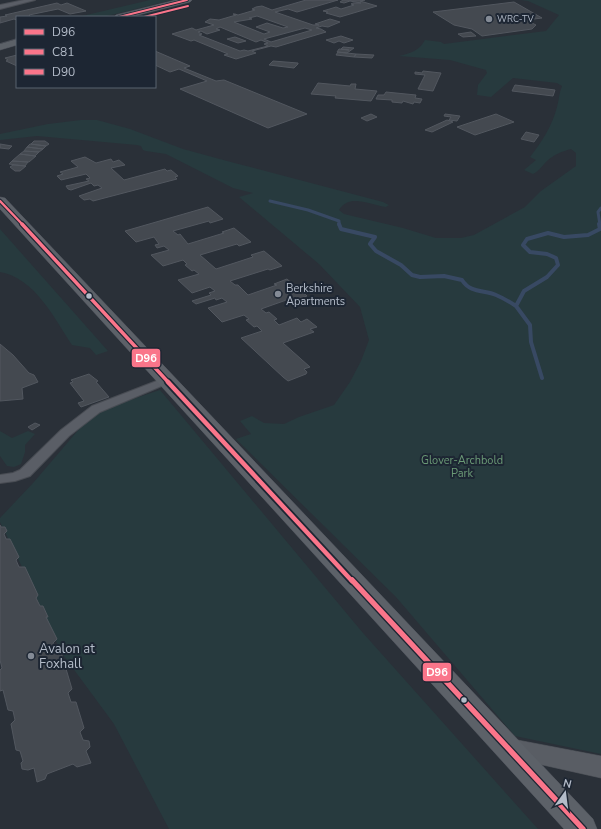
<svg xmlns="http://www.w3.org/2000/svg" width="601" height="829" font-family="'Nunito Sans',sans-serif">
<style>
.green{fill:#273a3e}
.lines{fill:none;stroke-linecap:round;stroke-linejoin:round}
.stream-far1{stroke:#384963;stroke-width:3}
.stream{stroke:#384963;stroke-width:4}
.building{fill:#444950;stroke:#52575f;fill-rule:evenodd}
.street-casing{stroke:#484c53;stroke-width:2}
.secondary-casing{stroke:#484c53;stroke-width:1}
.primary-casing{stroke:#484c55;stroke-width:1}
.street{fill:#5a5e66;fill-rule:evenodd}
.secondary{fill:#595d64;fill-rule:evenodd}
.primary{fill:#5c6168;fill-rule:evenodd}
.bus-1-far3-casing{stroke:#1d2633;stroke-width:4.5}
.bus-1-far2-casing{stroke:#1d2633;stroke-width:6}
.bus-1-far1-casing{stroke:#1d2633;stroke-width:8}
.bus-1-casing{stroke:#1d2633;stroke-width:8}
.bus-2-casing{stroke:#1d2633;stroke-width:3.5}
.bus-3-casing{stroke:#1d2633;stroke-width:3.5}
.bus-1-far3{stroke:#fa758a;stroke-width:2.5}
.bus-1-far2{stroke:#fa758a;stroke-width:3.5}
.bus-1-far1{stroke:#fa758a;stroke-width:4.5}
.bus-1{stroke:#fa758a;stroke-width:5.5}
.bus-2{stroke:#fa758a;stroke-width:2}
.bus-3{stroke:#fa758a;stroke-width:2}
.poi-dot{fill:#848b96;stroke:#1d2633;stroke-width:1.5}
.bus-dot{fill:#b4bcc9;stroke:#1d2633;stroke-width:1.5}
.labels{text-anchor:middle;dominant-baseline:central;stroke-width:4;stroke-linejoin:round;paint-order:stroke}
.far-poi-label{font-size:9px;fill:#b4bcc9;stroke:#1d2633;text-anchor:start}
.poi-label{font-size:11px;fill:#b4bcc9;stroke:#1d2633;text-anchor:start}
.park-label{font-size:11px;fill:#6b9a76;stroke:#1d2633}
.near-poi-label{font-size:13px;fill:#b4bcc9;stroke:#1d2633;text-anchor:start}
.line-badge{stroke:#1d2633;stroke-width:1.5}
.badge-label{font-size:11px;text-anchor:middle;font-weight:bold;fill:#fff}
</style>
<rect width="100%" height="100%" fill="#2a3038"/>
<path class="green" d="M150,0H172L103,17H78Z
M521,0H601V754L515,736L396,597L236,439L251,434L240,421L252,416L264,423L284,424L299,417L334,405L350,382L361,361L369,340L360,307L319,264L239,197L253,193L233,188L166,154L146,151L143,150L141,146L137,145L37,136L0,140V134L48,124L81,120H97L130,129L183,149L227,161L383,202L389,205L386,207C370,205 349,193 339,210L344,214L403,228L436,238H461L474,235L525,207L541,191L576,166V153L571,149C563,151 553,155 547,161C542,166 539,171 533,174L524,170L536,160L530,157C542,142 552,126 557,107C559,100 559,93 562,86L557,83L513,78L491,97L477,95L478,85L487,73L486,70L450,60L399,56C411,53 419,51 425,40L441,42L444,44L546,31L559,15L528,1Z
M0,229L108,351L96,355L90,348L72,345C54,318 35,278 0,272Z
M160,390L363,633L538,829H169L114,724L61,652L29,581L0,522V518L34,482L86,421L106,408Z
M0,431L12,438L28,431L35,434L25,445V452L21,464L14,467L7,466L0,456Z"/>
<g class="lines">
<path class="stream-far1" d="M270,201L308,210L339,221V225
M600,225L598,212L601,208"/>
<path class="stream" d="M339,224L341,229L375,237L370,244L376,251L401,265L412,275L420,277L444,276L462,280C470,293 484,290 496,295C503,298 510,302 516,306
M542,378L531,342L530,325L516,306L524,291L547,277L558,265L556,258L547,254L530,252L523,245L527,239L548,233L564,237L588,235L600,229L599,224"/>
</g>
<path class="building" d="M306,0H338L304,10L297,12L288,9L275,12L313,25H319L315,24L330,19L340,22L328,27L322,26L316,28L321,29L326,32L276,47L271,46L252,51L256,53L236,59L224,55L228,54L194,40L191,41L172,34L192,28L196,30L214,25L205,22L210,19L219,20L236,15L233,14H235L238,15L255,10L252,9L256,7L262,6L272,10ZM257,16L288,27L283,28L267,23L256,27L270,32L264,34L234,22L252,19L249,18ZM220,27L256,42L261,40L268,43L264,44L268,46L248,51L244,50L240,51L199,35L202,34L198,32L201,31L207,34L220,30L216,29ZM305,28L312,30L271,42L264,39Z
M343,0H365L360,1L377,6L340,17L326,13L328,12L323,11L336,7L341,9L354,5L351,4L353,3H361L350,1L344,3L340,2Z
M514,2L542,18L526,20L536,25L532,29L482,36L472,29L454,25L433,12Z
M57,3L61,5L67,3L86,11L70,14L58,9L29,15L31,17H17V20L14,19L0,23V17L7,16L5,15Z
M471,32L476,36L463,37L458,34Z
M341,36L353,40L344,43L339,41L334,43L326,40Z
M235,37L246,41L238,43L227,39Z
M343,47L354,48L347,53L337,52L339,49L349,50L341,49Z
M155,51L190,66L184,68L216,81L224,80L307,114L268,128L180,89L207,81L179,69L170,72L155,65Z
M338,52L356,54L354,57L336,55Z
M356,54L374,55L372,58L354,57Z
M17,55V66L6,61L8,60L5,58Z
M273,61L298,63V64L294,68L269,65Z
M423,71L441,73L433,91L418,89L425,75L415,74V72L422,73Z
M318,83L350,86L351,84H356L355,89L377,91L371,101L335,98L336,96L311,94Z
M515,85L555,90L553,96L512,91Z
M386,92L416,95L415,98L422,99L420,103L414,102L413,104L403,101L402,103L392,102V100L376,99L378,95H384Z
M371,114L377,117L367,121L361,118Z
M445,114L460,116L457,121L449,120L451,117L444,116Z
M496,114L514,122L475,135L457,127Z
M447,120L453,122L432,132L425,130Z
M526,132L539,135L534,142L521,139Z
M34,141H45L49,144L46,146L31,144Z
M0,144L12,146L9,149L0,148Z
M30,144L46,146L43,149L27,147Z
M27,147L43,149L39,152L24,151Z
M24,151L39,152L35,156L20,154Z
M20,154L35,156H36L29,162L12,161Z
M85,157L96,163L111,159L113,162L119,160L125,165L111,168L124,180L165,169L167,171L171,170L178,176L175,177L177,179L93,201L90,199L84,200L79,196L102,188L98,185L94,186L91,183L71,190L68,189L66,186L89,181L86,179L90,178L86,174L61,180L57,176L63,174L60,172L78,167L71,161Z
M12,161L28,162L25,166L9,164Z
M13,165L25,166H26L20,171H15L10,167Z
M208,207L223,219L210,223L209,221L173,231L178,235L180,234L188,244L224,233L222,232L234,228L251,242L239,246L237,244L200,255L216,269L253,257L251,255L264,251L282,266L270,270L268,269L230,281L235,285H238L248,295L277,285L274,284L287,279L307,296L294,300L292,298L261,309L266,313L269,312L277,319L274,320L279,325L297,318L301,322L307,319L317,327L310,329L314,332L283,343L310,367L304,369L307,372L306,374L288,381L283,377L241,338L262,331L257,326L254,327L246,320L249,319L244,315L222,322L208,308L227,302L222,298L216,300L215,298L196,304L192,301L211,295L209,293L215,291L210,287L192,293L178,280L199,274L194,270L192,271L185,265L187,264L183,260L163,266L151,255L169,250L164,246L157,248L155,245L159,244L154,237L136,242L125,231Z
M0,344L13,355L29,373L34,375L38,382L22,388L23,399L0,401Z
M89,374L98,381L96,382L109,397L81,407L78,403L84,401L70,383L73,382L71,380Z
M35,423L40,425L32,430L28,427Z
M0,525L1,527H5L7,531L4,534L6,539H10L19,557L16,560L19,567H25L38,595L36,598L40,606H43L48,617H46L57,639L53,643L55,652H61L72,689L68,693L71,702H76L84,728L80,732L83,740L89,741L90,747L86,751L91,763L77,767L73,764L47,774L45,779L37,782L34,768L28,770L22,769L21,763L23,761L20,751L16,750L11,724L15,720L13,711L8,710L3,690L0,691V670L2,668L0,660Z"/>
<g class="lines">
<g class="street-casing">
<path id="street" d="M24,0H35L0,9V5Z
M167,377L171,378L173,380L171,382L100,412L69,436L30,476L15,481L0,483V475L13,473L20,470L61,430L92,406Z"/>
</g>
<g class="secondary-casing">
<path id="secondary" d="M507,738L601,756V778L498,755L495,748L498,741Z"/>
</g>
<g class="primary-casing">
<path id="primary" d="M176,0H192L190,2L130,17H114L116,15Z
M17,39V45L0,50V44Z
M0,197L5,198L593,819L597,829H564L0,209Z"/>
</g>
<use href="#street" class="street"/>
<use href="#secondary" class="secondary"/>
<use href="#primary" class="primary"/>
<g class="bus-1-far3-casing">
<path id="bus-1-far3" d="M0,201L23,225"/>
</g>
<g class="bus-1-far2-casing">
<path id="bus-1-far2" d="M22,224L169,383"/>
</g>
<g class="bus-1-far1-casing">
<path id="bus-1-far1" d="M168,382L352,581"/>
</g>
<g class="bus-1-casing">
<path id="bus-1" d="M352,580L583,829"/>
</g>
<g class="bus-2-casing">
<path id="bus-2" d="M119,17L187,0"/>
</g>
<g class="bus-3-casing">
<path id="bus-3" d="M144,17L188,6"/>
</g>
<use href="#bus-1-far3" class="bus-1-far3"/>
<use href="#bus-1-far2" class="bus-1-far2"/>
<use href="#bus-1-far1" class="bus-1-far1"/>
<use href="#bus-1" class="bus-1"/>
<use href="#bus-2" class="bus-2"/>
<use href="#bus-3" class="bus-3"/>
</g>
<g class="poi-dot">
<circle cx="489" cy="19" r="4"/>
<circle cx="278" cy="294" r="4"/>
<circle cx="31" cy="656" r="4"/>
</g>
<g class="bus-dot">
<circle cx="89" cy="296" r="3.5"/>
<circle cx="464" cy="700" r="3.5"/>
</g>
<g class="labels">
<g class="far-poi-label">
<text x="497" y="19">WRC-TV</text>
</g>
<g class="poi-label">
<text x="286" y="288">Berkshire<tspan x="286" dy="13">Apartments</tspan></text>
</g>
<g class="park-label">
<text x="462" y="460">Glover-Archbold<tspan x="462" dy="13">Park</tspan></text>
</g>
<g class="near-poi-label">
<text x="39" y="649">Avalon at<tspan x="39" dy="15">Foxhall</tspan></text>
</g>
</g>
<g class="line-badge">
<rect x="131" y="348" width="30" height="20" rx="4" fill="#fa758a"/>
<rect x="422" y="662" width="30" height="20" rx="4" fill="#fa758a"/>
</g>
<g class="badge-label">
<text x="146" y="362">D96</text>
<text x="437" y="676">D96</text>
</g>
<rect x="16" y="16" width="140" height="72" fill="#1d2633" stroke="#59626f"/>
<rect x="24" y="29" width="20" height="6" fill="#fa758a" stroke="#59626f"/>
<text x="52" y="36" font-size="12" fill="#b4bcc9">D96</text>
<rect x="24" y="49" width="20" height="6" fill="#fa758a" stroke="#59626f"/>
<text x="52" y="56" font-size="12" fill="#b4bcc9">C81</text>
<rect x="24" y="69" width="20" height="6" fill="#fa758a" stroke="#59626f"/>
<text x="52" y="76" font-size="12" fill="#b4bcc9">D90</text>
<g transform="translate(565 793) rotate(14)" stroke="#1d2633" stroke-width="3" paint-order="stroke">
<path d="M0-3L7 15L0 10L-7 15Z" fill="#b4bcc9"/>
<text y="-6" font-size="11" font-weight="bold" text-anchor="middle" fill="#b4bcc9">N</text>
</g>
</svg>
